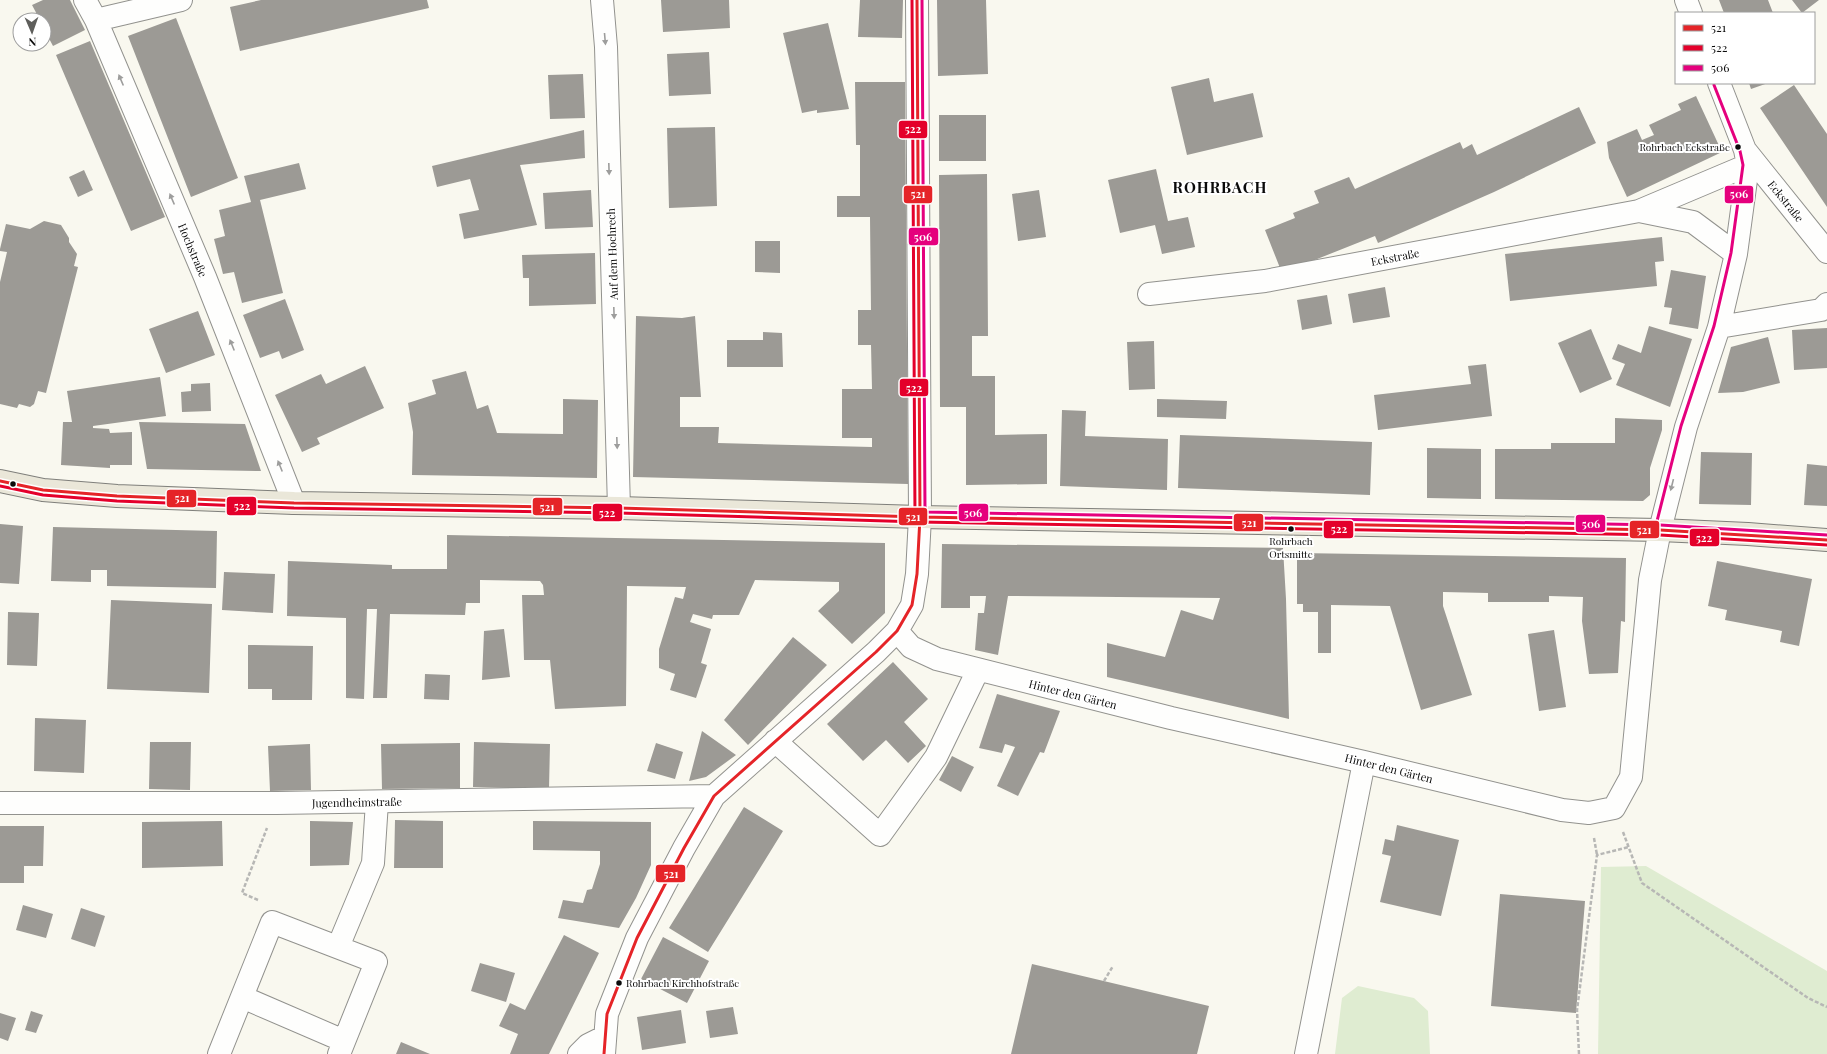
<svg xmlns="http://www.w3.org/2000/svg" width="1827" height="1054" font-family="'Playfair Display',serif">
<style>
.green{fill:#dfecd1}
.building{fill:#9c9a95}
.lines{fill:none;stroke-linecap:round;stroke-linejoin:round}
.minor-casing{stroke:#92928e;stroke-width:24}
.major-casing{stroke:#7f7f7b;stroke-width:24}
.path{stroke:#b7b7b5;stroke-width:2.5;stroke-dasharray:4 2;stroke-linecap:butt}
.minor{stroke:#fefefd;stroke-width:22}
.major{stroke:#eae7d9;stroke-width:22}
.bus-1-casing{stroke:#fff;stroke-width:6}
.bus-2-casing{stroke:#fff;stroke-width:6}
.bus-3-casing{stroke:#fff;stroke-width:6}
.bus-1{stroke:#e52428;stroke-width:3}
.bus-2{stroke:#e4002b;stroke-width:3}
.bus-3{stroke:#e5007d;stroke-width:3}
.oneway{fill:#9d9d9c}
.bus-dot{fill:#0b0b0b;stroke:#fff;stroke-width:1.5}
.labels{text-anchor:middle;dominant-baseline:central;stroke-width:4;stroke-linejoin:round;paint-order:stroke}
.bus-label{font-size:10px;fill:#0b0b0b;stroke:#fff;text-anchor:end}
.street-label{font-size:11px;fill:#0b0b0b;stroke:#fff}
.district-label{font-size:15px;font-weight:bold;letter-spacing:1px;fill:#0b0b0b;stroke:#fff}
.line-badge{stroke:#fff;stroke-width:1.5}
.badge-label{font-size:11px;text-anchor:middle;font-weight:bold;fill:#fff}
</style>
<rect width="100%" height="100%" fill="#f9f8ef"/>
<path class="green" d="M1646,866L1827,971V1054H1598L1601,867Z
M1358,986L1414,998L1428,1011L1430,1054H1335L1342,998Z"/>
<path class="building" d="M43,0H70L85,30L53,46L44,29V20H40L32,5Z
M261,0H427L429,8L240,51L230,7Z
M661,0H729L730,28L663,32Z
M860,0H903L902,38L858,37Z
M937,0H986L988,74L938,76Z
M1719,0H1768L1773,13H1724Z
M1792,0H1819L1802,13Z
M176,18L238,178L191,197L128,36Z
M828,23L849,109L817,113V110L802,113L783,33Z
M90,41L165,217L131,231L56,55Z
M709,52L711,94L669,96L667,54Z
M583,74L585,118L550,119L548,75Z
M1209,78L1214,102L1253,93L1263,137L1187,155L1171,87Z
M855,82H905L908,484L633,477L636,316L682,318L695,316L701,397H680V427H719L718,443L872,447V438H842V389H872L871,345H858V310H871L870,217H837V196H860V145H856Z
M1749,83H1768L1751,89Z
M1794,85L1827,134V207L1760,108Z
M1696,96L1722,152L1627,197L1609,158L1607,142L1637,129L1642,140L1654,135L1649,125L1681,110L1678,104Z
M1579,107L1596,143L1494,192L1378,243L1375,236L1282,273L1265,230L1295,218L1293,213L1319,203L1314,191L1349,177L1355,189L1460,142L1463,149L1472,144L1477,155Z
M939,115H986V161H939Z
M715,127L717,206L669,208L667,128Z
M584,130L585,158L520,165L537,225L464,239L459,214L479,210L470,179L437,187L432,166Z
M299,163L306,189L260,200L283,293L242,303L234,272L223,274L214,239L225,236L219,210L251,202L244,176Z
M1156,169L1168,221L1188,217L1195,247L1162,254L1155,225L1120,233L1108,180Z
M84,170L93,190L78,197L69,177Z
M987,174L988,336H972V376H995V435L1047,434V484L966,485V407H940L939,175Z
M591,190L593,227L545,229L543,193Z
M1039,190L1046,237L1018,241L1012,194Z
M44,221L61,225L69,238V242L77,254L74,266L78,267L46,393L38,391L34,404L30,407L19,404L17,408L0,404V282L7,252L0,251V249L6,224L30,229Z
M1662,237L1664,261L1655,262L1657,286L1510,301L1505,254Z
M755,241H780V273L755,272Z
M595,253L596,304L529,306V278H523L522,255Z
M1671,270L1706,276L1698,329L1669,324L1672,308L1664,307Z
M1385,287L1390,317L1353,323L1348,294Z
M1327,295L1332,324L1302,330L1297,300Z
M285,299L304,350L282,359L279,351L260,358L243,315Z
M198,311L215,355L166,373L149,329Z
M1649,326L1692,339L1670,407L1616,385L1625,364L1612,359L1618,344L1641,353Z
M1827,328V368L1794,370L1792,330Z
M1591,329L1612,379L1580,393L1558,343Z
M763,332L782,333L783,367H727V340H763Z
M1768,337L1780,383L1743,392L1718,393L1731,347Z
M1154,341L1155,389L1129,390L1127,342Z
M1486,364L1492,416L1378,430L1374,395L1471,384L1468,366Z
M365,366L384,408L317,438L320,444L302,452L275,395L321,374L326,384Z
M466,371L477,409L488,405L497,433L563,434V399L598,400L597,478L412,475L413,432L408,403L436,394L432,380Z
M160,377L166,416L93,426V428L109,429L110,433L132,432V465H110V468L61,465L63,422H72L67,391Z
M210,383L211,411L182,412L181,392L191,391V384Z
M1157,399L1227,401L1226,419L1157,417Z
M1062,410L1086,411L1085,436L1168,439L1167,490L1060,486Z
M1615,418L1662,420V430L1650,468V495L1643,501L1495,499V449H1551V443H1615Z
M139,422L245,424L261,471L147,469Z
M1180,435L1372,442L1370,495L1178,488Z
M1427,448L1481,449V499L1427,498Z
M1701,452L1752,453L1751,505L1699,504Z
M1807,464L1827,466V506L1804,505Z
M0,524L23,526L19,584L0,583Z
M53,527L217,531L216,588L107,586V570H91V582L51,581Z
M447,535L885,543V613L852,644L818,611L839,591V582L755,580L739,615H713L712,619L693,614L690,622L711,629L701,663L707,665L696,698L670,690L675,674L659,668V649L675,597L683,599L686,587L627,586L626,706L555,709L550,660H524L522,595H544L543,585L540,581L480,580V603H466L465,615L390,614L387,698H373L377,609H367L364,699L346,698V618L287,616L288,561L392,565V569H447Z
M942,544L1283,548L1286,599L1289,719L1107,677V643L1165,657L1181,610L1213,620L1220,598L1008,596L998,655L975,650L978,613H984L986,596H970V608H941Z
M1297,553L1626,558L1625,622L1621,621L1618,673L1589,674L1582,621L1583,597L1549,596V602H1488V593L1443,592V606L1472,695L1421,710L1390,606L1331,605V653H1318V612H1303V604H1297Z
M1717,561L1812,579L1799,646L1780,642L1782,631L1725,620L1727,610L1708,606Z
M224,572L275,574L273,613L222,610Z
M111,600L212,604L209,693L107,689Z
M8,612L39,613L37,666L7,665Z
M504,629L510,677L482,680L484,631Z
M1554,630L1566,707L1539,711L1528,634Z
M793,637L827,665L748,745L724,720Z
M248,645L313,646L312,700H272V689H248Z
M893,662L928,699L904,722L926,746L908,763L886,740L863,761L827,724Z
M425,674L450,675L449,700L424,699Z
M997,694L1060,711L1044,753L1040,752L1018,796L997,786L1015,747L1005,744L1002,753L979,748Z
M35,718L86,720L84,773L34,771Z
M702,731L736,755L706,777L689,781Z
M150,742H191L190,790L149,789Z
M474,742L550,744L549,789L473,787Z
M460,743V788L382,789L381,744Z
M656,743L683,752L675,779L647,771Z
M310,744L311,790L270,791L268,746Z
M952,756L974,767L961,792L939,780Z
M744,807L783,831L708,952L669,928Z
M395,820L443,821V868H394Z
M222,821L223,866L142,868V822Z
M310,821L353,822L349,865L310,866Z
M533,821L651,822V865L636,898L619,928L558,918L563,900L583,903L587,890L592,889L600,864V851L533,850Z
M1397,825L1459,840L1441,916L1380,902L1391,856L1382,854L1385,839L1394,841Z
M0,826H44L43,866H24V883H0Z
M1500,894L1585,901L1576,1013L1491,1006Z
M23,905L53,914L46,938L16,930Z
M81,908L105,916L95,947L71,939Z
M564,935L599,953L549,1054H510L518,1034L499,1026L510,1003L525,1010Z
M663,937L709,961L687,1003L641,979Z
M480,963L515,973L506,1002L471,991Z
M1032,964L1209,1006L1197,1054H1011Z
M733,1007L738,1034L710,1038L706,1011Z
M681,1010L686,1043L642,1050L637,1017Z
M31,1011L43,1015L36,1033L25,1030Z
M0,1013L16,1018L8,1041L0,1038Z
M401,1042L430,1054H396Z"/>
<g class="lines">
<g class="minor-casing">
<path id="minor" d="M85,0L96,20L205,277L294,503
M602,0L606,47L619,508
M1686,0L1691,13
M96,20L181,0
M1745,150L1827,252
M1639,211L1693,222L1736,254
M1149,294L1265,281L1639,211L1748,165
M1719,327L1821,310L1827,304
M897,631L911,647L937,659L1171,718L1364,762L1562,810L1589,813L1614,808L1631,777L1650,580L1660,530L1686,427L1719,327L1736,254L1748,165L1745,150L1719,83
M775,741L880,835L936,757L978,670
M0,803H277L714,796
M338,947L373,863L377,802
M242,997L344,1041
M219,1054L272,922L376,962L339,1054
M579,1054L588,1045L604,1037
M604,1054L607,1014L637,938L684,848L714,796L876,652L897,631L912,605L917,574L920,517L917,0
M1306,1054L1364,762"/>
</g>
<g class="major-casing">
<path id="major" d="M0,481L43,490L117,496L294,503L619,508L920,517L1660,530L1748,534L1827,540"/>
</g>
<path class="path" d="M1623,832L1642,883L1808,998L1827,1007
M1594,838L1597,855
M258,900L242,893L267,828
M1104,981L1113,966
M1579,1054L1577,1010L1597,855L1629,847"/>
<use href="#minor" class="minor"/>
<use href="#major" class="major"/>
<g class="bus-1-casing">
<path id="bus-1" d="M0,481L43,490L117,496L294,503L619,508L920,517L1660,530L1827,540
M604,1054L607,1014L637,938L684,848L714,796L876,652L897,631L912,605L917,574L920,517L917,0"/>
</g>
<g class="bus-2-casing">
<path id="bus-2" d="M912,0L915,517
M0,486L43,495L117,501L294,508L619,513L920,522L1660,535L1827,545"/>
</g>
<g class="bus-3-casing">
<path id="bus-3" d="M922,0L925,512L1660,525L1827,535
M1655,529L1681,426L1714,326L1731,253L1743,165L1740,151L1714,85"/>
</g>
<use href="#bus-1" class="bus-1"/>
<use href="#bus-2" class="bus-2"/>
<use href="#bus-3" class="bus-3"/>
</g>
<defs><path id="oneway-solid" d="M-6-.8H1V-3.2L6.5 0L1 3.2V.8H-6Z"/></defs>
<g class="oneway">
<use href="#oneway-solid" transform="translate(605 39) rotate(85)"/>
<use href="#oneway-solid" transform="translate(121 80) rotate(-113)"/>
<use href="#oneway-solid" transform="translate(609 169) rotate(88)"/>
<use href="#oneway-solid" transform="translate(172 199) rotate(-113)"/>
<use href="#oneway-solid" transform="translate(614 313) rotate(88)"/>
<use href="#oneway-solid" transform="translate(232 345) rotate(-112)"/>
<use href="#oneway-solid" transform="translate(617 443) rotate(88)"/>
<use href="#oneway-solid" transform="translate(280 466) rotate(-112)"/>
<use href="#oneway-solid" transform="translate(1672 485) rotate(104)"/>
</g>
<g class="bus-dot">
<circle cx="1738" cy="147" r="3.5"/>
<circle cx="13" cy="484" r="3.5"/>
<circle cx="1291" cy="529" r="3.5"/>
<circle cx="619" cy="983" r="3.5"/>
</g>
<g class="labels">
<g class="bus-label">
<text x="1730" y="147">Rohrbach Eckstraße</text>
<text x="1291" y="541" text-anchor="middle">Rohrbach<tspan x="1291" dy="13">Ortsmitte</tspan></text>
<text x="626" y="983" text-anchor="start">Rohrbach Kirchhofstraße</text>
</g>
<g class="street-label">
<text transform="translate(1786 201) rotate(51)">Eckstraße</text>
<text transform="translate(193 250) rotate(67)">Hochstraße</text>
<text transform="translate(612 254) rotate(-92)">Auf dem Hochrech</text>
<text transform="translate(1395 257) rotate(-11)">Eckstraße</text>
<text transform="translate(1073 694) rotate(14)">Hinter den Gärten</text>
<text transform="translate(1389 768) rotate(14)">Hinter den Gärten</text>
<text transform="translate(357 802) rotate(-1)">Jugendheimstraße</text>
</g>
<g class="district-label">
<text x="1220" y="187">ROHRBACH</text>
</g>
</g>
<g class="line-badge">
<rect x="898" y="120" width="30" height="19" rx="4" fill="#e4002b"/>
<rect x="903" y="185" width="30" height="19" rx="4" fill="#e52428"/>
<rect x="1724" y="185" width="30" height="19" rx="4" fill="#e5007d"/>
<rect x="908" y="227" width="31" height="19" rx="4" fill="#e5007d"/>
<rect x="899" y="378" width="30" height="19" rx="4" fill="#e4002b"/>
<rect x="166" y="489" width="31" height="19" rx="4" fill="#e52428"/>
<rect x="226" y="496" width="31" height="20" rx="4" fill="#e4002b"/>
<rect x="532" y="497" width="31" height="19" rx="4" fill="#e52428"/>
<rect x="592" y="503" width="31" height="19" rx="4" fill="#e4002b"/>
<rect x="958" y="503" width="31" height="19" rx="4" fill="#e5007d"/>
<rect x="898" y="507" width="30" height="19" rx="4" fill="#e52428"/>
<rect x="1233" y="513" width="31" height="19" rx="4" fill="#e52428"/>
<rect x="1575" y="514" width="31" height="19" rx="4" fill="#e5007d"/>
<rect x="1323" y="520" width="31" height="19" rx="4" fill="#e4002b"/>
<rect x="1629" y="520" width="31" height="19" rx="4" fill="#e52428"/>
<rect x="1689" y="528" width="31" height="19" rx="4" fill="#e4002b"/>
<rect x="655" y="864" width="31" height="19" rx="4" fill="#e52428"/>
</g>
<g class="badge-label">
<text x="913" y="133">522</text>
<text x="918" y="198">521</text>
<text x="1739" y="198">506</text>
<text x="923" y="241">506</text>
<text x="914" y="392">522</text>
<text x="182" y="502">521</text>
<text x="242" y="510">522</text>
<text x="547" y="511">521</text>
<text x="607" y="517">522</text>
<text x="973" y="517">506</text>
<text x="913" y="521">521</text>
<text x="1249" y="527">521</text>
<text x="1591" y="528">506</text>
<text x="1339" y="533">522</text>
<text x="1644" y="534">521</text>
<text x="1704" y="542">522</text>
<text x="671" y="878">521</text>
</g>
<rect x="1675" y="12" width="140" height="72" fill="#ffffff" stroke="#9d9d9d"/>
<rect x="1683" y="25" width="20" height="6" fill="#e52428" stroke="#9d9d9d"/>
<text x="1711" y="32" font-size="12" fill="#0b0b0b">521</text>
<rect x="1683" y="45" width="20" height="6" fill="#e4002b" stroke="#9d9d9d"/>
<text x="1711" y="52" font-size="12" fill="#0b0b0b">522</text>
<rect x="1683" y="65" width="20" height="6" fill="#e5007d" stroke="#9d9d9d"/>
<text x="1711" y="72" font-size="12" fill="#0b0b0b">506</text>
<g transform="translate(32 32) rotate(178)"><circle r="19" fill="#ffffff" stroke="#9d9d9d"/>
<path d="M0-3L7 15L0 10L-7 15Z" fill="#5e5e5b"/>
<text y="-6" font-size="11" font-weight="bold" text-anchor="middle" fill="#0b0b0b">N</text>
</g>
</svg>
